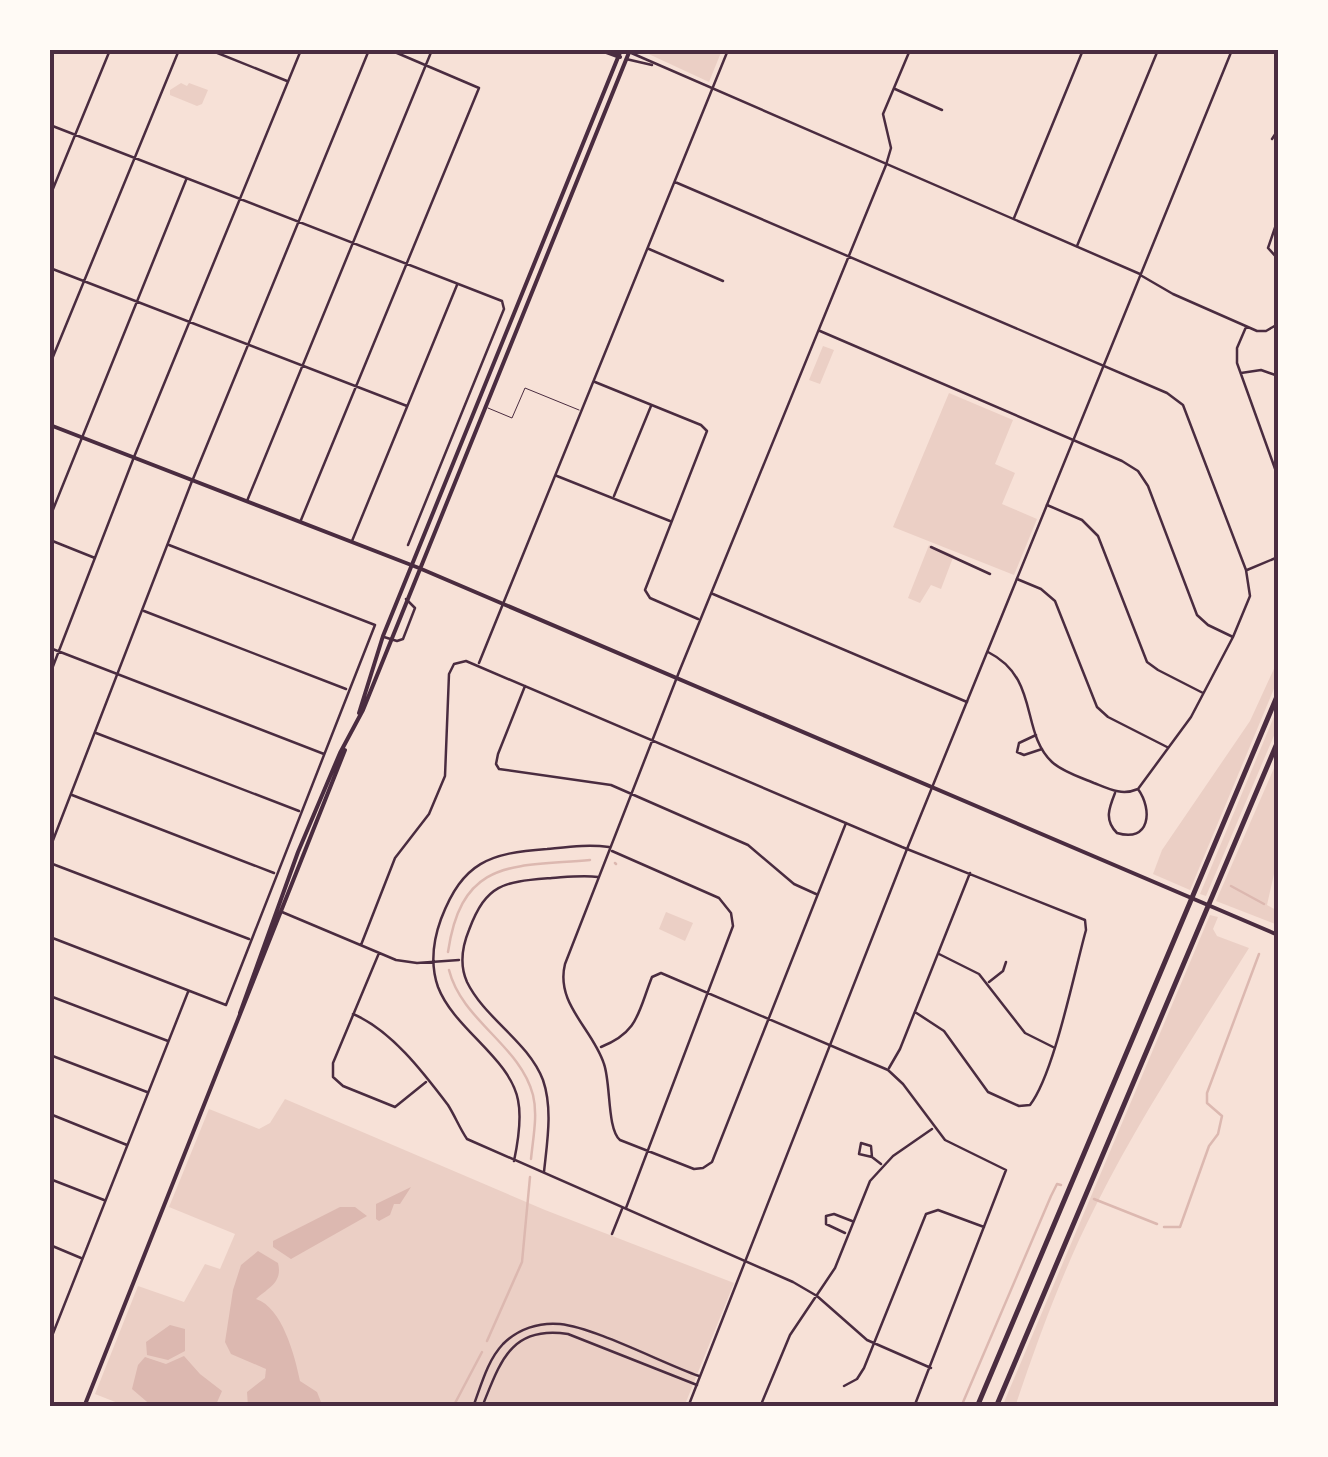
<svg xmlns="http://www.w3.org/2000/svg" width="1328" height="1457" font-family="'DejaVu Sans',sans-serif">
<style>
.green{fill:#ebcfc5}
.water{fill:#dcb8b0}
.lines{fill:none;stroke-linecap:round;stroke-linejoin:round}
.stream{stroke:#dcb8b0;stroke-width:2.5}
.service{stroke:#4a2c40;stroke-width:1}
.minor{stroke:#4a2c40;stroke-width:2.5}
.tertiary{stroke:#4a2c40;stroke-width:2.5}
.secondary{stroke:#4a2c40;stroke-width:4}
.motorway{stroke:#4a2c40;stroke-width:5}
.neatline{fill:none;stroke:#4a2c40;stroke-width:4}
</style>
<rect width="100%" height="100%" fill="#f7e1d7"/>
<path class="green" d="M640,50H722L709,82Z
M181,83L187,86L189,83L208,90L202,104L197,106L170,95V90Z
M823,346L834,350L820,384L809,380Z
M949,393L1013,420L995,464L1015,473L1002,504L1037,519L1014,575L893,527Z
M929,545L954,555L941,589L931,585L920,603L908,598Z
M1278,660V679L1190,890L1153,874L1162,850L1250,721Z
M1278,707V726L1206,896L1200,894Z
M1278,759V856L1267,905L1278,911V925L1216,901Z
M666,912L693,923L685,941L659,929Z
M1210,915L1218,917L1213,929L1217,936L1249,948C1196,1033 1140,1117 1095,1207C1063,1270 1038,1339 1015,1407H1002Z
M285,1099L545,1210L734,1283L684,1407H128L95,1394L138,1286L184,1302L205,1264L220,1269L235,1234L169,1207L209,1109L259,1129L270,1123Z"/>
<path class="water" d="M411,1187L400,1204H394L390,1215L379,1221L376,1219V1204Z
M340,1207H355L367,1216L291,1259L273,1247V1241Z
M258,1251L278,1263C283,1283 268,1288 256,1299C282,1307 295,1356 300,1381L317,1392L323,1407H248L247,1392L265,1378L266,1369L231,1354L225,1342L233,1290L241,1265Z
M170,1325L185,1329V1351L168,1360L147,1355L146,1342Z
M184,1356L200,1374L222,1391L215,1407H153L132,1389L138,1365L145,1357L166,1364Z"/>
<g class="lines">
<path class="stream" d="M615,863L616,864
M1231,886L1264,904
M448,952C462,857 514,867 590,860
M449,970C462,1021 520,1045 533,1095C538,1115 533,1138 531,1159
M1094,1199L1157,1224
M1164,1227H1180L1209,1146L1218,1134L1222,1116L1207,1103V1093L1259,954
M487,1341L522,1262L530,1177
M453,1407L482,1352
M961,1407L1051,1196L1057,1184L1061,1185"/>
<path class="service" d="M488,408L512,418L525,388L579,410"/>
<path class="minor" d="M210,50L287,81
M895,89L942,110
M50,125L502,301L504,309L408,545
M1272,139L1278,130
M675,182L1167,393L1183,405L1246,570L1250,596L1233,637L1191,717L1138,789C1122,796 1109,789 1094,783C1080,777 1063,772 1052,762C1020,732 1040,678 988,652
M50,196L110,50
M1014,218L1083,50
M1278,219L1268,248L1278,259
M1077,246L1158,50
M649,249L723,281
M50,268L407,406
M1142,276L1173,294L1257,331H1266L1278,324
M1246,327L1237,348V363L1278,477
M820,331L1122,461L1138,471L1148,486L1197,615L1208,625L1233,637
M50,364L179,50
M1241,373L1261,370L1278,376
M595,382L701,425L707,431L645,590L650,598L698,619
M557,476L670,521
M193,479L369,50
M614,496L651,406
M247,501L432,50
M1047,505L1082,520L1098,536L1147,662L1158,670L1203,693
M50,517L186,180
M301,520L479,88L390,50
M50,540L95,558
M352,541L457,285
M931,547L990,574
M1247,570L1278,557
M1017,579L1041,589L1055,601L1097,707L1108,717L1167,747
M713,594L967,702
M144,611L346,689
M384,637L397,641L403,639L415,608L406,599
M50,648L324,754
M479,663L728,50
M50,674L134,457L301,50
M525,686L498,754L496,764L499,769L611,785L748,845L794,884L816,894
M96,733L299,811
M1036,735L1019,743L1017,752L1024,755L1042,749
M1115,793C1109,808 1104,820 1117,833C1150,843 1153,810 1138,789
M72,795L274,873
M846,823L712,1162L703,1168L694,1169L620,1140C607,1129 611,1084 604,1064C593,1029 555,1004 565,964L679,672L886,165L891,148L883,114L910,50
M612,851L719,898L731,913L733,926L626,1208
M50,863L249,939
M282,912L396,960L417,963L459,960
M50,937L226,1005L375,625L169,545
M361,945L395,858L429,814L445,776L449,674L454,664L466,661L902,847L1085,920L1086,930C1074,973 1054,1074 1030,1105L1019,1106L988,1092L944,1031L915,1012
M379,953L333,1063V1077L343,1086L395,1107L426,1082
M939,954L979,974L1025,1033L1053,1047
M989,982L1003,971L1006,962
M50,996L168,1041
M353,1014C391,1030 423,1072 448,1105C455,1116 460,1129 467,1139L793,1282L817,1296L867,1340L931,1368
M601,1047C639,1032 638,1012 652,977L661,973L888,1070L903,1084L945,1140L1006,1170L914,1407
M50,1055L147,1092
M889,1068L900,1049L970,873
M50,1114L127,1145
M872,1157L871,1146L861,1143L859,1154L872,1157L881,1164
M514,1161C518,1142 522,1119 518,1100C510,1058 454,1029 438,987C430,964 433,941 441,919C463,862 489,853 547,849C567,847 588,844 609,847
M544,1172C547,1143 553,1109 543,1080C528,1041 485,1019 467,982C459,964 462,947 469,930C487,882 505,882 552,878C567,877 583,875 598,877
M50,1179L104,1200
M845,1233L826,1224V1216L834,1214L852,1221
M612,1234L622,1209
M50,1245L81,1258
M50,1341L188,992
M844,1386L857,1379L864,1368L926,1214L938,1210L984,1227
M473,1407C481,1386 487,1361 503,1344C518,1329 539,1322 560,1324C596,1328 662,1363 699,1376
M482,1407C500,1363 510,1325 568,1334L697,1385
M760,1407L790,1335L835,1268L870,1181L893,1156L932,1129"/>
<path class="tertiary" d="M629,52L1140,274
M626,59L652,65
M50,848L192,481
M688,1407L907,849L1232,50"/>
<path class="secondary" d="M601,50L620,57
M50,425L419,568L1278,935
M359,713L383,636L621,50
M240,1013L298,852L340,753L363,710L630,50
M84,1407L345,750"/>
<path class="motorway" d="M977,1407L1278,694
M996,1407L1278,741"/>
</g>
<rect width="1328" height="1457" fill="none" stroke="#fffaf5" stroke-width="105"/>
<rect x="52" y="52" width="1224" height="1352" class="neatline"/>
</svg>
